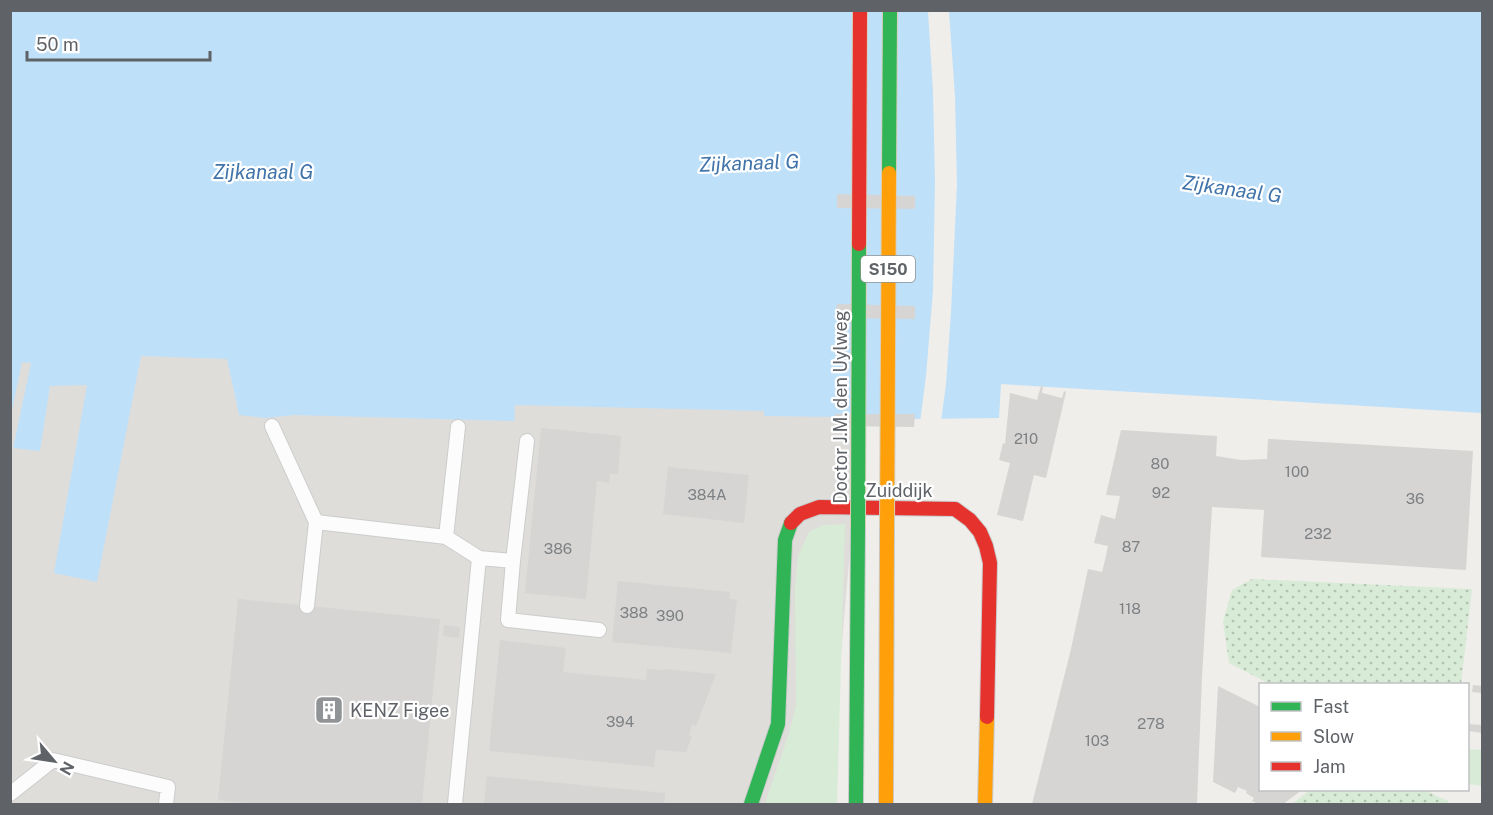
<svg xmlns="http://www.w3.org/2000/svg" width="1493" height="815" font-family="'Public Sans',sans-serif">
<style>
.industrial{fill:#dfddda}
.grass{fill:#d8ebd6}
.park{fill:url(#park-dots)}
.water{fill:#bfe0f9}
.pier{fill:#efeeea}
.building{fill:#d6d5d3}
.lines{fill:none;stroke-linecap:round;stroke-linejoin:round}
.lane-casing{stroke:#cbcccc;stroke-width:16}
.fast-casing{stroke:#cacacb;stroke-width:16}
.slow-casing{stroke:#cacacb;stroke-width:16}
.jam-casing{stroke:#cacacb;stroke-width:16}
.lane{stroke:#fdfcfc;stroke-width:14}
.fast{stroke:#30b455;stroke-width:14}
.slow{stroke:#ff9f0a;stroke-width:14}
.jam{stroke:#e5322d;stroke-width:14}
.fast-bridge-casing{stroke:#d7ceb8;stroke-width:16;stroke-linecap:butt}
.slow-bridge-casing{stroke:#d7ceb8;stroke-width:16;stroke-linecap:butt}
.jam-bridge-casing{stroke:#d7ceb8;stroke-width:16;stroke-linecap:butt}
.fast-bridge{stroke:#30b455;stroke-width:14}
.slow-bridge{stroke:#ff9f0a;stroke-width:14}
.jam-bridge{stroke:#e5322d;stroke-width:14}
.labels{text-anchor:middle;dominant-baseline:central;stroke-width:4.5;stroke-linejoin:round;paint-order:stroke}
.number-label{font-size:15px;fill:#7e8184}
.shield{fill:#fff;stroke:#8f9295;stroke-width:1.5}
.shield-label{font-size:16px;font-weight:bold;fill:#5f6368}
.street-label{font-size:18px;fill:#5f6368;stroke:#fff}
.poi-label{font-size:18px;fill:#5f6368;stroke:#fff;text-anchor:start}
.water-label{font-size:20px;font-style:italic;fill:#4174aa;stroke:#fff}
</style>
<defs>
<pattern id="park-dots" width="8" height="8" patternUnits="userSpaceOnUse" patternTransform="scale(1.5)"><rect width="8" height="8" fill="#d8ebd6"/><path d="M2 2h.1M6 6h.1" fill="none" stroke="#b2c2b1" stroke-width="1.8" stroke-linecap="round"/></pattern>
</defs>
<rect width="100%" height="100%" fill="#efeeea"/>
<path class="industrial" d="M10,197L875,262L828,804H11Z"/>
<path class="grass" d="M845,524L837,804H765L788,736L796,706L795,587L798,556L809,532L823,525Z
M1468,749L1482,750V786L1468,784Z"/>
<path class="park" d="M1252,579L1472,589L1461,684H1270L1229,663L1223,621L1232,590Z
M1310,790H1424L1448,801V804H1292Z"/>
<path class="water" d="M11,11H1482V413L1001,384L999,418L914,419L835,414V417L764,416V411L515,405L514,421L294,415L266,418L239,415L227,359L141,356L97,582L54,573L87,385L50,386L40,451L13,448L31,363L22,362L12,410H11Z"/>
<path class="pier" d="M928,11H949L955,96L957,185L951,312L946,384L941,422H920L926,376L933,291L935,182L933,92Z"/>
<path class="building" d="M837,194L915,196V209L837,208Z
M837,304L915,306V319L836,318Z
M1041,386H1043L1042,393L1062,398L1064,391L1066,392L1046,478L1034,475L1023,521L997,515L1010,463L999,460L1003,443L1005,444L1010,393L1037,400Z
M835,414H915L914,427L835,426Z
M541,428L621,436L618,474H610L609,483L597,481L586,599L525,593Z
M1121,430L1217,436L1216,456L1241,460L1267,459L1268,439L1473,451L1466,570L1261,557L1264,510L1212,507L1202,677L1197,804H1032L1071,649L1088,569L1102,572L1105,560L1108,546L1094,543L1101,515L1115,519L1120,496L1106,495Z
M668,467L749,475L744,523L663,514Z
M618,581L730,592L729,599L737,600L731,653L612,642Z
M238,599L440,619L422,804H261L218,800Z
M444,625L460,627L459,638L443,636Z
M500,640L566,648L563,672L646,680L647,669L663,670V669L716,674L696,726L692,725L689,735L692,736L686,752L656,750L654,767L489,751Z
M1473,685L1482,686V693L1472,692Z
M1218,686L1260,707V790H1302L1283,804H1258L1252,801L1254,798L1246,793L1247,791L1238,787L1235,793L1213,782Z
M1468,724L1482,725V733L1468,731Z
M487,776L665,793L664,804H484Z"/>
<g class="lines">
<g class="lane-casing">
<path id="lane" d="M272,426L316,522
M446,537L458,427
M513,561L508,620L599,630
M307,606L316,522L446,537L479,558
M10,794L53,760L168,787L166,804
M455,804L479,558L513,561L527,441"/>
</g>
<g class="fast-casing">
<path id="fast" d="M751,804L778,724L785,540L791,523
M856,804L858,527"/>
</g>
<g class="slow-casing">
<path id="slow" d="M886,804L887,527
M985,804L987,717"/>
</g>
<g class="jam-casing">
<path id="jam" d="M791,523L800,514L819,507L955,509L970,520L980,532L986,546L990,563L987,717"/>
</g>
<use href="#lane" class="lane"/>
<use href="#fast" class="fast"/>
<use href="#slow" class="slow"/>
<use href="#jam" class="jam"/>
<g class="fast-bridge-casing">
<path id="fast-bridge" d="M889,173L890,10
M858,527L859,244"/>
</g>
<g class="slow-bridge-casing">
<path id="slow-bridge" d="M887,527L889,173"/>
</g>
<g class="jam-bridge-casing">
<path id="jam-bridge" d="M859,244L860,10"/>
</g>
<use href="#fast-bridge" class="fast-bridge"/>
<use href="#slow-bridge" class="slow-bridge"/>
<use href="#jam-bridge" class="jam-bridge"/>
</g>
<defs>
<g id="building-square" transform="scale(1.5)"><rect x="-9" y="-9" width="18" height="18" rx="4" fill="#919496" stroke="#fff"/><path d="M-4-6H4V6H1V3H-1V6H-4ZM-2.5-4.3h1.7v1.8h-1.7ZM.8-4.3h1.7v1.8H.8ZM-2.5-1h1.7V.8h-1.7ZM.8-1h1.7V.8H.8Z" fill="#fff"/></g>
</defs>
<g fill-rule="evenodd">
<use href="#building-square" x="329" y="710"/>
</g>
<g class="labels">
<g class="number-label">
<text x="1026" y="438">210</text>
<text x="1160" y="463">80</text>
<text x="1297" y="471">100</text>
<text x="1161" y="492">92</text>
<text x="707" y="494">384A</text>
<text x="1415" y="498">36</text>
<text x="1318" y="533">232</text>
<text x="1131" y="546">87</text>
<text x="558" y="548">386</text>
<text x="1130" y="608">118</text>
<text x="634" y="612">388</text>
<text x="670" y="615">390</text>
<text x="620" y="721">394</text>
<text x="1151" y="723">278</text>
<text x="1097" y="740">103</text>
</g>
<rect class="shield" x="861" y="256" width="54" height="26" rx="4.5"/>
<g class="shield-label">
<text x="888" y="269">S150</text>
</g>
<g class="street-label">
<text transform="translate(840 407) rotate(-90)">Doctor J.M. den Uylweg</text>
<text x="899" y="490">Zuiddijk</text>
</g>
<g class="poi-label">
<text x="350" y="710">KENZ Figee</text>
</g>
<g class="water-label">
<text transform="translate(749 163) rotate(-2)">Zijkanaal G</text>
<text x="263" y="172">Zijkanaal G</text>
<text transform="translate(1232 189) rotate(8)">Zijkanaal G</text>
</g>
</g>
<rect width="1493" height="815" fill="none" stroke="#5f6368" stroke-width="24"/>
<rect x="1259" y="683" width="210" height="108" fill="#ffffff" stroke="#bfc1c3" stroke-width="1.5"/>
<rect x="1271" y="702" width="30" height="9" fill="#30b455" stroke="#bfc1c3" stroke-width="1.5"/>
<text x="1313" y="713" font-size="18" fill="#5f6368">Fast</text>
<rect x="1271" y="732" width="30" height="9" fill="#ff9f0a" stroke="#bfc1c3" stroke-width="1.5"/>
<text x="1313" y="743" font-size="18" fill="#5f6368">Slow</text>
<rect x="1271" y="762" width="30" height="9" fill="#e5322d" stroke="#bfc1c3" stroke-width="1.5"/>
<text x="1313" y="773" font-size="18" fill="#5f6368">Jam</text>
<g transform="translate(54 761) rotate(119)" stroke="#ffffff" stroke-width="4.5" paint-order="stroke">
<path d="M0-4.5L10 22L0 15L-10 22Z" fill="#5f6368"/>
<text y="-9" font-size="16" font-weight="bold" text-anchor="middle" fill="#5f6368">N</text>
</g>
<path d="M27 51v9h183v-9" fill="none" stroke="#5f6368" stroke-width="3"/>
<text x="36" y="51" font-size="18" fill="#5f6368" stroke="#ffffff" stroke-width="4.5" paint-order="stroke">50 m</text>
</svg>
